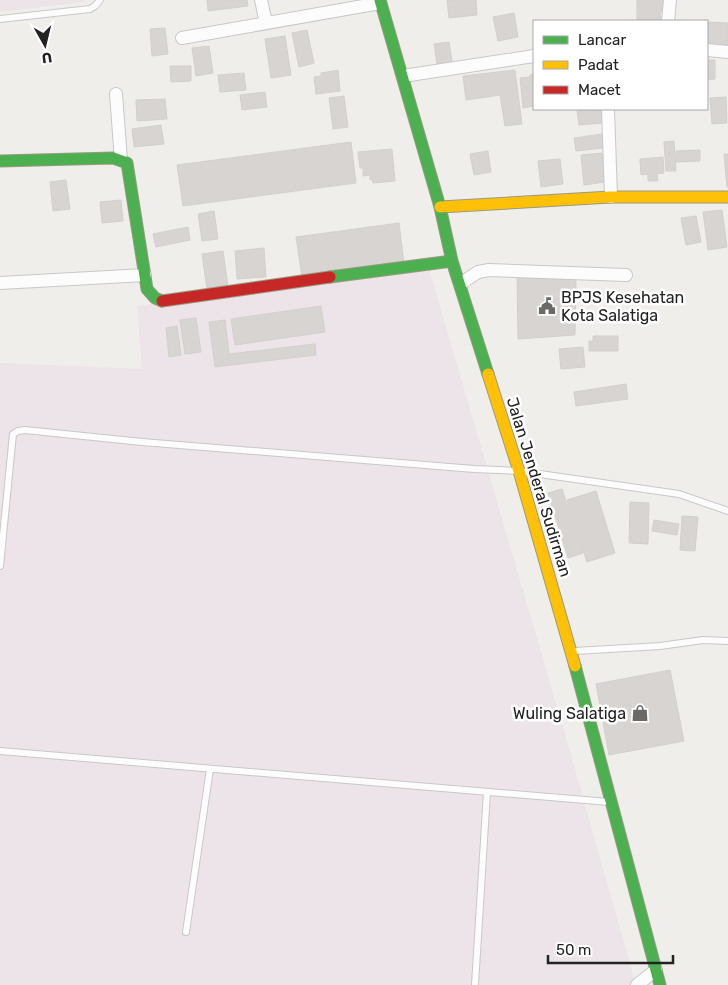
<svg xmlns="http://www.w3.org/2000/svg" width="728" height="985" font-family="Rubik,sans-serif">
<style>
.industrial{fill:#ede4e9}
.building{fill:#d7d4d2;stroke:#d3d0cc}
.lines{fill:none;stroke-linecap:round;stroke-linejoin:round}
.lane-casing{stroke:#c9c8c7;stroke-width:8}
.street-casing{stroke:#c9c8c7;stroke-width:14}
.fast-casing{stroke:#999a82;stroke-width:13}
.slow-casing{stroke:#999a82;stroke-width:13}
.jam-casing{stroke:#999a82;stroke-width:13}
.lane{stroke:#fdfcfc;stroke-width:6}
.street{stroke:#fdfcfc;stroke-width:12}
.fast{stroke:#4caf50;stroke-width:11}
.slow{stroke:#ffc107;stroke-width:11}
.jam{stroke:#c62828;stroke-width:11}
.labels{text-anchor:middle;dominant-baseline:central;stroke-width:5;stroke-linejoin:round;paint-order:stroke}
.poi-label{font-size:16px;fill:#222;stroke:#fff;text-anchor:start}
.street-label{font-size:16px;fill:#222;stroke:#fff}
</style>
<rect width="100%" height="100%" fill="#f0eeeb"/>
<path class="industrial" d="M0,0H85V2L0,12Z
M428,265L569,748L636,985H0V363L142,369L137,306Z"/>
<path class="building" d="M207,0H247L248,6L208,11Z
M447,0H476L477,15L449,18Z
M637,0H666V12H660L661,21H637Z
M514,13L518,37L498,41L493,17Z
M707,22L728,23V48L707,47Z
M165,28L168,54L152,56L150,29Z
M307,30L314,63L299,67L292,33Z
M285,36L291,75L271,78L265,39Z
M449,42L452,61L437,64L434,44Z
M209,46L213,73L196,76L192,48Z
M707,60H715V79L707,80Z
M170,66H191V81L171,82Z
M338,70L340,91L316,94L314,77L321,76V73Z
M515,70L522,124L505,126L500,95L466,100L463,76Z
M244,73L246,90L220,92L218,75Z
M534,74V106L523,108L520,78L530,77V75Z
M265,92L267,107L242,110L240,95Z
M344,96L348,127L333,129L329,98Z
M726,97L727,123L712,124L710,98Z
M165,99L167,119L137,121L136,100Z
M602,109L603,123L579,125L577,111Z
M161,125L164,144L134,147L132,129Z
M602,134L604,148L576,151L574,138Z
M674,141L676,171H666L664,142Z
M351,142L356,183L183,206L177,165Z
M392,149L395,181L373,183L372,179L370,180V175L363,176V168H360L358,152Z
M700,150V161L676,162V151Z
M488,151L491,172L474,175L470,154Z
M602,153L605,182L584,185L581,155Z
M724,154H728V187H727Z
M663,157L664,173L657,174L658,181H648V174L641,175L640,159Z
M560,159L563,184L541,187L538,161Z
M66,180L70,209L53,211L50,182Z
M121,200L123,221L102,223L100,202Z
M722,210L727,247L708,250L703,212Z
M214,211L218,239L202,241L198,214Z
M696,216L701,242L686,245L681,218Z
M399,223L404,263L302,277L296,237Z
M188,227L190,240L156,247L153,234Z
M264,248L266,277L237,279L235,251Z
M223,251L228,286L207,289L202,254Z
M517,274L576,278L575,335L518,339Z
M321,306L325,332L235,345L231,319Z
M196,318L201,352L185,354L180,320Z
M225,320L229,354L315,344L316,355L215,367L209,322Z
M177,326L181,355L169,357L166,328Z
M593,336H618V351H589V341H593Z
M583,347L585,367L561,369L559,349Z
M626,384L628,399L576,406L574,392Z
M562,489L583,553L568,558L548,493Z
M596,491L615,553L587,562L567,500Z
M630,502L649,503L648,544L629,543Z
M682,516L698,517L695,551L680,550Z
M654,520L679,524L677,535L652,531Z
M670,670L684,741L609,755L596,684Z"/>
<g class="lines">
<g class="lane-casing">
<path id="lane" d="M0,19L90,9L95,6L100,0
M0,566L13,434L18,431L25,430L142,442L474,469L519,471L679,494L728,511
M575,651L660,646L703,640L728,641
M0,751L609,802
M186,932L210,769
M475,985L487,792"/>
</g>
<g class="street-casing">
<path id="street" d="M261,0L266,23
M668,21L670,0
M182,38L380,3
M707,50L728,52
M403,76L534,56
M116,94L121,160
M608,109L611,197
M0,283L145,275
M460,284L478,272L489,270L626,275
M637,985L656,970"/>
</g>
<g class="fast-casing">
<path id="fast" d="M380,0L440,207L452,261L488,374
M0,161L113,158L127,163L147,289L155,298L162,301
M330,277L452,261
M575,666L660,985"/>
</g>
<g class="slow-casing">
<path id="slow" d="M440,207L611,197H728
M488,374L519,471L575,666"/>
</g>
<g class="jam-casing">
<path id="jam" d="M162,301L330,277"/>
</g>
<use href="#lane" class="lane"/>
<use href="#street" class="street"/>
<use href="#fast" class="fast"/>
<use href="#slow" class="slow"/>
<use href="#jam" class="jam"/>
</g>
<defs>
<g id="civic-bare" transform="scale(1.35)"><path d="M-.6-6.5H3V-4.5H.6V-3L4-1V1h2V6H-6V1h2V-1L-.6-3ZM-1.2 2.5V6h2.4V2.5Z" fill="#6a6968" stroke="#fff" stroke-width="2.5" paint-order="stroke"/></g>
<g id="shop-bare" transform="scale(1.35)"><path d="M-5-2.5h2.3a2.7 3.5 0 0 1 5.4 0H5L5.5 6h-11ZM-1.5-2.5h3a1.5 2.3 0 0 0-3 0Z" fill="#6a6968" stroke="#fff" stroke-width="2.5" paint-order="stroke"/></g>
</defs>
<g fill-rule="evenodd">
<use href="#civic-bare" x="547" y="306"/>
<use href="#shop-bare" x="640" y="713"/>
</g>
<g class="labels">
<g class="poi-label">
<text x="561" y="297">BPJS Kesehatan<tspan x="561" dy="18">Kota Salatiga</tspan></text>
<text x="626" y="713" text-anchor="end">Wuling Salatiga</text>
</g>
<g class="street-label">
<text transform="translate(539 487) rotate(73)">Jalan Jenderal Sudirman</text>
</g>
</g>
<rect x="533" y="20" width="175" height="90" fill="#ffffff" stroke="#a7a7a7"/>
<rect x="543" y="36" width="25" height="8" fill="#4caf50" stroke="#a7a7a7"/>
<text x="578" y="45" font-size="15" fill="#222222">Lancar</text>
<rect x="543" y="61" width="25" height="8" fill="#ffc107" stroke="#a7a7a7"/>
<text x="578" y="70" font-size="15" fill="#222222">Padat</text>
<rect x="543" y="86" width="25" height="8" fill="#c62828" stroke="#a7a7a7"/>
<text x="578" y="95" font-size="15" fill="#222222">Macet</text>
<g transform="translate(45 45) rotate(172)" stroke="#ffffff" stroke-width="4" paint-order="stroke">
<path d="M0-4L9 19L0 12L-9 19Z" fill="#222222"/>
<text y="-8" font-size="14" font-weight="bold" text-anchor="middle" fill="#222222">U</text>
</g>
<path d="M548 955v8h125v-8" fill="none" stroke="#222222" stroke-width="2.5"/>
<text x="556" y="955" font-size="15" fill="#222222" stroke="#ffffff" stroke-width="4" paint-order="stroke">50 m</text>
</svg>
